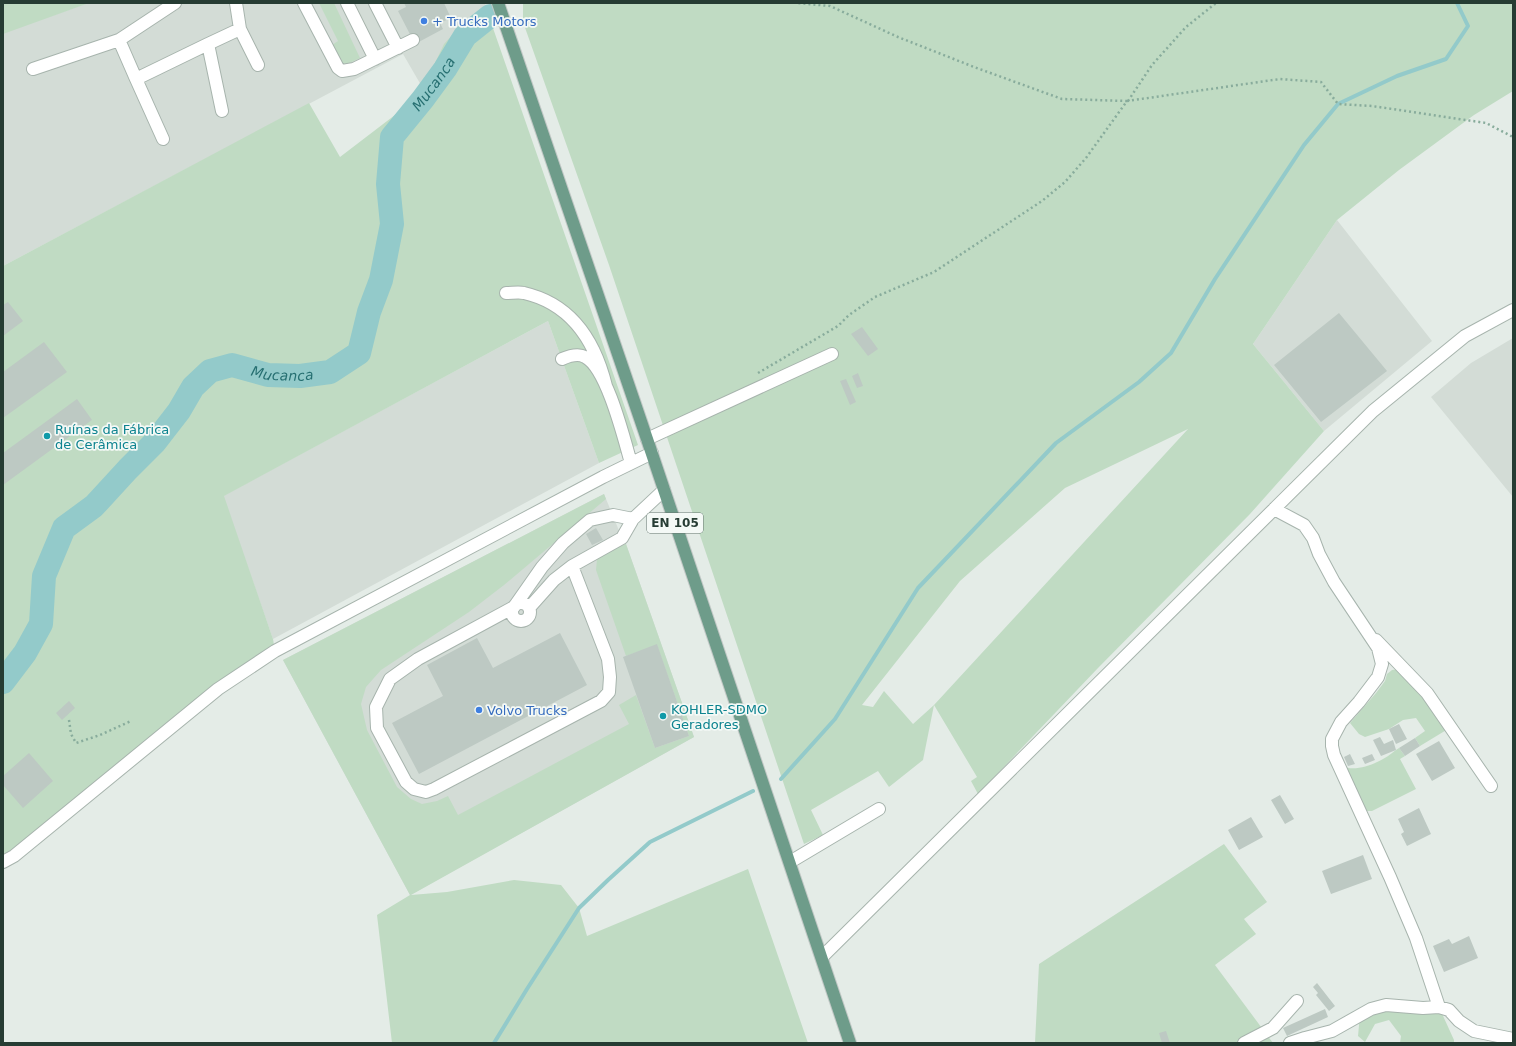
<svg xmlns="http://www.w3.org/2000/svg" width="1516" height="1046" font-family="'DejaVu Sans',sans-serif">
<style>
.built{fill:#d3dcd6}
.green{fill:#c0dbc3;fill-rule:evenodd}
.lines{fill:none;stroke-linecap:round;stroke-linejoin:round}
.stream{stroke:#93caca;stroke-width:4}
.river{stroke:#93caca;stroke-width:24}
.building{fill:#bdc9c3}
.minor-casing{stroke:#a7b4ad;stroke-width:14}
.major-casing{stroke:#c2c8c6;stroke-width:14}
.path{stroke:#88ac9c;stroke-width:2.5;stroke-dasharray:2 3;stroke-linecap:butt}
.minor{stroke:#fff;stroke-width:12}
.major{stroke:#6e9c8a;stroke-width:12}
.shop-dot{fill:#3f7fe0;stroke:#f4f9f6;stroke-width:1.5}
.culture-dot{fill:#0f9aa8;stroke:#f4f9f6;stroke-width:1.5}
.labels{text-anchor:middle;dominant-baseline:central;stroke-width:3.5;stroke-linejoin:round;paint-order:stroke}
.shield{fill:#f4f9f6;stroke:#64756e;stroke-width:1}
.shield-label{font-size:12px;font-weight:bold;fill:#263c33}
.shop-label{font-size:13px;fill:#366cbe;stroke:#f4f9f6;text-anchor:start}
.culture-label{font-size:13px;fill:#0d838f;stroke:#f4f9f6;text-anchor:start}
.water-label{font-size:14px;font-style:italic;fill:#266f71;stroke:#f4f9f6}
</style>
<rect width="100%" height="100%" fill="#e4ece7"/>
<path class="built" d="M88,3H485L486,8L464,22L435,63L425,92L403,54L3,266V33Z
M1337,220L1432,341L1324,431L1253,344Z
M548,321L599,463L273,639L223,496Z
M1513,338V497L1431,397L1471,363Z
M604,494L622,538L626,544L694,737L410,895L283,660Z"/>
<path class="green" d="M3,3H89L3,34Z
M319,3H334L360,58C339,69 342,64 332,45L338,41Z
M523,3H1513V91L1474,115L1399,170L1337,220L1253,344L1324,431L1250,514L1098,668L978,794L971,781L977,777L934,705L923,760L889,787L878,771L811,810L823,835L804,844L609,265L523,22ZM1188,429L934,705L913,724L884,691L873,707L862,705L960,581L1065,488Z
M486,8L638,445L599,463L548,321L224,496L273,639L275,651L3,862V266L309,103L340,157L425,92L435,63L444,44L464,22Z
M604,494L606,499L504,585L469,612L381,670L366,687L361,704L367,730L397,787L411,799L422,804L437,801L448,796L458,815L629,724L619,705L636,695L655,748L689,736L657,645L626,656L596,570L597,559L605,553L626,544L694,737L411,895L447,892L514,880L561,885L579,908L587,936L748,869L808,1043H392L377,915L410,895L283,660Z
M1399,669L1408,678L1448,729L1420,746L1415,738L1425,731L1416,718L1403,720L1389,729L1365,737L1359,734L1350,723L1376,693L1385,681L1387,674L1392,670Z
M1399,748L1405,756L1400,759L1416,789L1372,811H1364L1343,766C1353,772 1373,765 1383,759C1389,756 1394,751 1399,748Z
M1224,844L1267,902L1244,919L1256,934L1215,965L1273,1043H1035L1039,964Z
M1439,1007L1454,1040V1043H1400L1401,1036L1389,1020L1375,1024L1365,1042L1358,1036L1360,1015L1371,1009Z"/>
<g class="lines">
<path class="stream" d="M781,779L835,719L918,588L1056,443L1139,382L1171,353L1215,279L1304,145L1338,104L1397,76L1446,59L1468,26L1457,3
M494,1043L527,989L579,908L608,880L650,842L753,791"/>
<path class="river" id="s1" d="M3,682L25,653L41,624L44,576L64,528L94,506L128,469L155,442L179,411L193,387L210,371L232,365L268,375L300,376L330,372L359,353L369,312L381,280L392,224L388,184L392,137L423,99L445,69L465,36L490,16"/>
</g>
<path class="building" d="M404,3H444L451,18L440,23L443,29L415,44L398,11L406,7Z
M8,302L23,321L3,336V305Z
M1339,313L1387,371L1321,422L1274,365Z
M862,327L878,349L868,356L851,334Z
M44,342L67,372L3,418V372Z
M858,373L863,386L857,388L852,376Z
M846,379L856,402L850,405L840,381Z
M77,399L92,420L3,485V453Z
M596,528L603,540L592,545L586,534Z
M560,633L587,685L419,774L392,723L443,696L427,665L477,638L493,668Z
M657,644L689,736L655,748L623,657Z
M69,701L75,708L62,720L56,713Z
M1399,724L1407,739L1396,744L1389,729Z
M1380,737L1384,744L1393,740L1396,750L1381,756L1373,740Z
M1415,738L1420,746L1405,756L1399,748Z
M1439,741L1455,768L1432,781L1416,754Z
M29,753L53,781L23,808L3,785V776Z
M1350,754L1355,764L1348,766L1344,757Z
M1372,754L1375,760L1365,764L1362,758Z
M1280,795L1294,819L1285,824L1271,800Z
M1419,808L1431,834L1407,846L1401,834L1404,832L1398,819Z
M1251,817L1263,837L1239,850L1228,830Z
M1363,855L1372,879L1331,894L1322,871Z
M1469,936L1478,958L1444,972L1433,946L1449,939L1452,944Z
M1317,983L1335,1006L1329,1011L1316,995L1318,993L1313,987Z
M1325,1009L1328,1017L1287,1036L1283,1028Z
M1166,1031L1170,1043H1162L1159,1033Z"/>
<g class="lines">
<g class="minor-casing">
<path id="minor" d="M236,3L240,29L258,65
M304,3L338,68L342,71L354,69L413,40
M347,3L375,59
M375,3L398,48
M119,40L175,3
M33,69L119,40L136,79
M222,111L208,44L240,29
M163,139L136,79L208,44
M506,293C512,293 519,292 524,293C572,304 595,341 606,386
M562,359C569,356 578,353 585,357C607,368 624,439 631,463
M647,439L832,354
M1274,509L1304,525L1313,538L1319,554L1334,582L1378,648L1382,664L1378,677L1359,702L1341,722L1332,739V746L1334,755L1390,877L1416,938L1439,1007
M572,566L608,659L610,677L609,692L601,701L434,789L426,792L414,789L406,782L377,728L376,707L390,679L418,659L514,607L542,567L563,543L590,520L613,515L633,519
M512 612a9 9 0 1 1 18 0a9 9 0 1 1-18 0Z
M529,608L554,580L572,566L622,538L633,519L664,490
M1376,640L1427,693L1491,786
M3,862L14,856L218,689L275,651L603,477L652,453
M790,862L879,809
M822,957L1373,411L1465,336L1513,310
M1244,1043L1273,1028L1297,1001
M1290,1043L1305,1038L1332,1031L1371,1009L1386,1005L1423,1008L1439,1007L1449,1010L1459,1021L1474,1031L1513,1039"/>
</g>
<g class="major-casing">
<path id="major" d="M498,3L647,439L850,1043"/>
</g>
<path class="path" d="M1127,101L1280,79L1321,82L1338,104L1372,106L1486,123L1513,137
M1128,101L1152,65L1186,27L1216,3
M758,373L838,326L849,315L875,297L934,272L1042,201L1065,182L1086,158L1127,101L1062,99L974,67L898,37L830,6L797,3
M69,720L71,734L76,743L100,735L131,721"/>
<use href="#minor" class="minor"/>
<use href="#major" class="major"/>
</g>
<g class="shop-dot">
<circle cx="424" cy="21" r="4"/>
<circle cx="479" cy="710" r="4"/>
</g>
<g class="culture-dot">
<circle cx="47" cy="436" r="4"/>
<circle cx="663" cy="716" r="4"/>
</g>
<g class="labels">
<rect class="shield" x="647" y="513" width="56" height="20" rx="3"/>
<g class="shield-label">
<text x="675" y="523">EN 105</text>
</g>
<g class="shop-label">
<text x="432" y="21">+ Trucks Motors</text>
<text x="487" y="710">Volvo Trucks</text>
</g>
<g class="culture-label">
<text x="55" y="429">Ruínas da Fábrica<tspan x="55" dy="15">de Cerâmica</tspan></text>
<text x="671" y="709">KOHLER-SDMO<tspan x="671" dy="15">Geradores</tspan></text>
</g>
<g class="water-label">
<text stroke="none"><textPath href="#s1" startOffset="831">Mucanca</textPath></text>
<text stroke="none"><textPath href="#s1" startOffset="460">Mucanca</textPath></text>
</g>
</g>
<rect width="1516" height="1046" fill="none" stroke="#263c33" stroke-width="8"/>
</svg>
